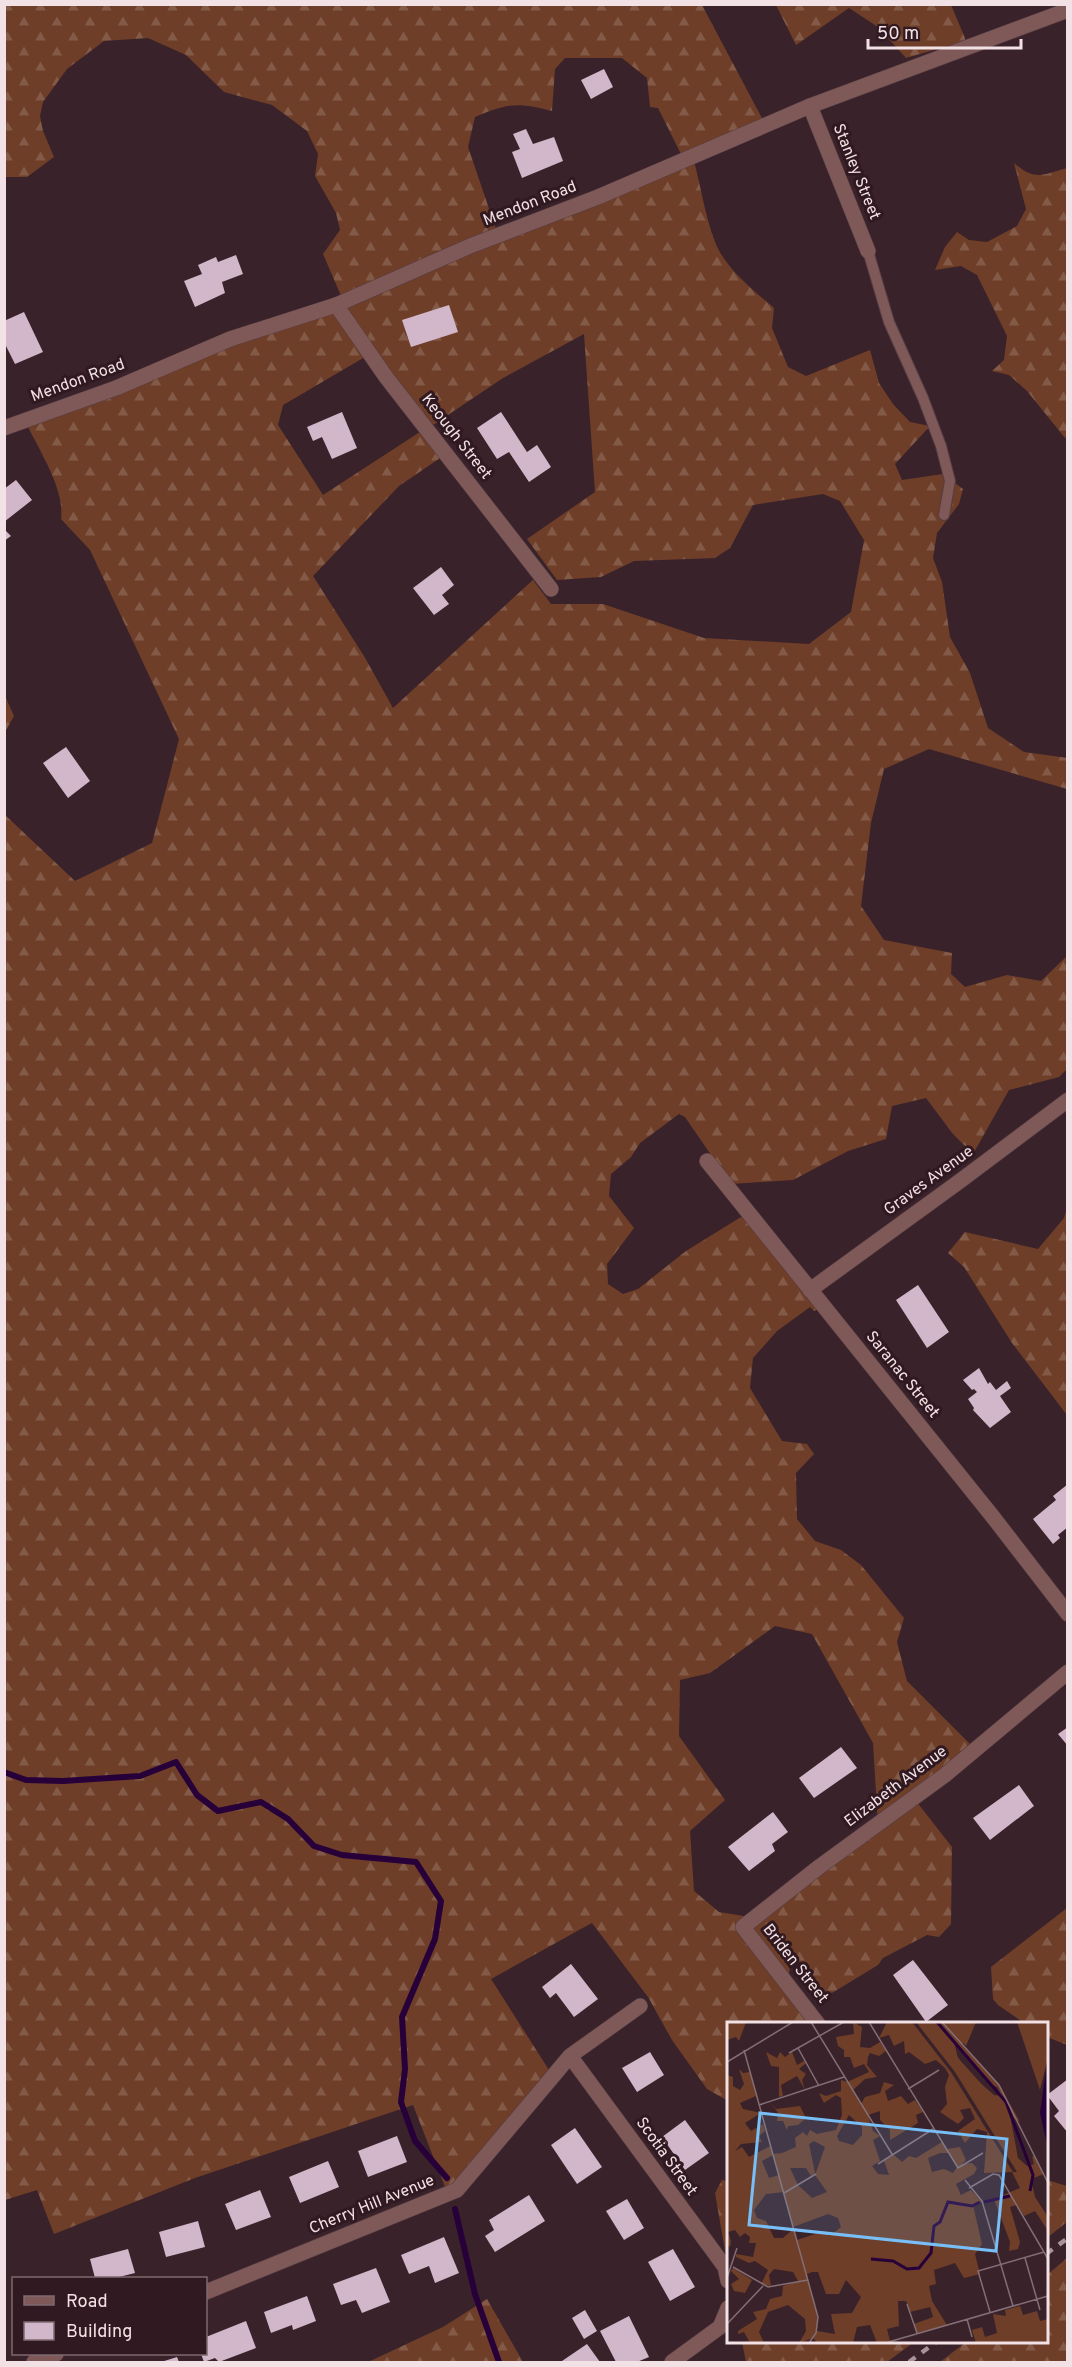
<svg xmlns="http://www.w3.org/2000/svg" width="1072" height="2367" font-family="Overpass,sans-serif">
<style>
.forest{fill:url(#forest-firs);fill-rule:evenodd}
.lines{fill:none;stroke-linecap:round;stroke-linejoin:round}
.stream{stroke:#270039;stroke-width:6}
.building{fill:#d1b7c9}
.service-casing{stroke:#543d44;stroke-width:12}
.minor-casing{stroke:#543d44;stroke-width:16}
.tertiary-casing{stroke:#543d44;stroke-width:16}
.service{stroke:#7e5957;stroke-width:10}
.minor{stroke:#7e5957;stroke-width:15}
.tertiary{stroke:#7e5957;stroke-width:15}
.rail{stroke:#a79399;stroke-width:4.5;stroke-dasharray:8 8;stroke-linecap:butt}
.labels{text-anchor:middle;dominant-baseline:central;stroke-width:6;stroke-linejoin:round;paint-order:stroke}
.street-label{font-size:16px;fill:#f2e1e5;stroke:#301920}
.inset-river{fill:none;stroke:#270039;stroke-width:3}
.inset-road{fill:none;stroke:#846e75;stroke-width:1.5}
.view{fill:#78bff7;fill-opacity:0.15;stroke:#78bff7;stroke-width:3}
.inset-edge{fill:none;stroke:#f2e1e5;stroke-width:3}
</style>
<defs>
<pattern id="forest-firs" width="22" height="20" patternUnits="userSpaceOnUse" patternTransform="scale(1.5)"><rect width="22" height="20" fill="#6e3e28"/><path d="M5 1l3.5 6h-7zM16 11l3.5 6h-7z" fill="#835a47"/></pattern>
</defs>
<rect width="100%" height="100%" fill="#3a222a"/>
<path class="forest" d="M5,5H702L765,124L694,161C701,187 705,216 715,242C725,268 753,290 774,308L772,328L788,367L806,376L870,350L879,383L893,404L910,422L930,426L895,464L902,480L943,474L963,489L959,504L937,533L933,558L942,582L950,637L970,673L988,728L1024,752L1068,758L1067,789L929,749L884,769L871,823L861,906L884,940L952,953L951,974L965,987L1007,975L1041,981L1067,956V1069L1059,1077L1009,1090L973,1154L953,1134L926,1098L892,1106L886,1139L848,1151L793,1180L731,1184L685,1117L679,1114L640,1143L631,1157L611,1174L609,1196L634,1228L607,1264L608,1284L623,1294L638,1289L686,1251L741,1217L767,1234L824,1306L814,1311L810,1307L777,1331L753,1358L750,1388L782,1441L807,1444L814,1454L796,1473L797,1519L815,1541L841,1550L861,1565L904,1618L897,1642L907,1681L973,1747L916,1801L952,1847L951,1924L939,1937L927,1935L883,1958L878,1965L827,1996L805,1973L798,1959L793,1958C782,1986 796,2000 809,2023L728,2024V2101L707,2089L672,2040L648,1997L592,1923L579,1930L491,1979L549,2070L447,2192L413,2105L195,2178L54,2234L37,2190L5,2200L4,814L75,881L152,843L179,739L90,550L61,519C65,489 39,450 26,423L342,298L323,254L340,230L336,213L315,176L318,154L307,131L272,105L224,92L186,55L148,38L104,41L67,69L43,102L40,116L43,131L54,157L27,177H5ZM565,58H622L647,78L650,107L658,108L685,162L496,229L468,147L475,117C507,103 518,102 552,111L555,69ZM584,334L595,492L527,539L557,580L601,577L634,561L715,558L730,548L753,505L823,494L840,501L864,540L851,612L809,644L704,638L603,604H551L533,580L393,708L364,656L313,576L399,486L443,456L427,429L503,378ZM370,354L423,430L323,495L278,425L283,405ZM775,1626L812,1634L873,1743L878,1825L756,1918L719,1912L694,1891L690,1831L725,1800L679,1736L680,1680L710,1673Z
M776,5H951L965,38V41L906,58L878,27L849,8L796,45Z
M1014,163C1035,181 1042,175 1067,168L1068,437L1065,438L1027,391L1009,375L992,371L1004,360L1007,336L977,275L961,266L935,270L945,247L957,232L969,240L987,242L1017,226L1026,209Z
M4,694L14,716L5,732H4Z
M1067,1208V1415L1012,1343L964,1267L948,1253L965,1232L1038,1249L1064,1218Z
M1067,1908V2045L1047,2037L1046,2024L1024,2023L998,2005L993,1999L991,1967Z
M722,2180L728,2181V2268L715,2193Z
M1047,2180L1067,2186L1068,2221L1047,2238Z
M1067,2258V2362H940L966,2342H1046L1047,2275Z
M487,2299L523,2362H368L443,2327Z
M742,2342H914L887,2362H746Z"/>
<g class="lines">
<path class="stream" d="M4,1772L26,1780L63,1781L140,1776L176,1762L197,1795L218,1811L261,1802L288,1819L314,1846L342,1855L416,1862L441,1901L435,1939L402,2017L405,2069L401,2102L415,2141L447,2178
M455,2209L475,2294L499,2362"/>
</g>
<path class="building" d="M604,69L613,87L591,99L581,80Z
M526,129L533,144L554,137L563,161L522,178L512,152L520,149L513,134Z
M236,255L243,274L222,282L225,293L195,307L184,281L202,274L198,265L216,257L218,262Z
M449,305L458,332L411,347L402,320Z
M24,312L43,352L15,364L4,342V321Z
M342,412L357,448L332,459L322,437L313,441L307,427Z
M501,412L527,452L537,445L551,467L529,482L509,452L497,459L477,428Z
M16,480L32,500L4,522V489Z
M4,529L11,536L4,541Z
M441,567L454,585L442,595L449,604L434,615L413,588Z
M66,747L90,781L68,798L43,763Z
M918,1285L949,1332L927,1348L896,1300Z
M979,1368L988,1384L990,1382L996,1390L1007,1381L1011,1388L1000,1396L1011,1412L990,1428L973,1410L974,1408L968,1399L977,1392L974,1389L972,1390L963,1380Z
M1068,1484V1527L1058,1535L1060,1538L1053,1544L1033,1519L1056,1500L1053,1496Z
M1068,1727V1746L1058,1734Z
M841,1747L857,1768L814,1798L799,1778Z
M1019,1785L1034,1806L990,1840L973,1818Z
M773,1812L788,1832L772,1844L775,1851L749,1871L728,1847Z
M913,1960L948,2005L926,2022L893,1975Z
M571,1964L598,1999L574,2017L556,1993L550,1998L542,1987Z
M650,2052L664,2075L637,2092L622,2068Z
M1068,2079V2133L1054,2116L1059,2111L1047,2095Z
M685,2120L709,2153L685,2170L662,2137Z
M575,2128L602,2167L577,2184L551,2145Z
M397,2136L407,2162L368,2177L358,2151Z
M328,2161L339,2187L300,2203L289,2177Z
M260,2190L271,2217L236,2230L225,2204Z
M529,2195L545,2221L495,2252L485,2236L494,2230L489,2220Z
M627,2199L644,2228L624,2240L606,2211Z
M198,2221L205,2247L166,2257L159,2232Z
M444,2237L459,2273L435,2283L429,2266L409,2274L401,2255Z
M128,2249L135,2273L115,2278H95L90,2259Z
M673,2249L695,2287L670,2301L648,2262Z
M376,2268L390,2302L362,2313L356,2300L341,2305L333,2284Z
M307,2296L316,2321L293,2330L292,2325L271,2333L264,2312Z
M585,2310L597,2331L584,2339L572,2318Z
M629,2316L649,2357L637,2362H616L600,2331Z
M246,2321L256,2348L219,2362L215,2358L204,2362L201,2354H206V2337Z
M587,2344L600,2362H563L562,2361Z
M177,2357L179,2362H161Z"/>
<g class="lines">
<g class="service-casing">
<path id="service" d="M868,251L889,322L923,398L941,446L950,481L944,515"/>
</g>
<g class="minor-casing">
<path id="minor" d="M810,106L868,251
M336,305L386,377L551,589
M707,1161L993,1517L1068,1614
M810,1290L960,1181L1068,1100
M818,2024L743,1927L819,1867L945,1775L1068,1672
M570,2056L725,2267L728,2281
M206,2292L457,2190L570,2056L640,2006
M34,2362L56,2354
M672,2362L720,2327L728,2308"/>
</g>
<g class="tertiary-casing">
<path id="tertiary" d="M4,428L116,388L230,339L336,305L470,246L598,197L810,106L1068,10"/>
</g>
<use href="#service" class="service"/>
<use href="#minor" class="minor"/>
<use href="#tertiary" class="tertiary"/>
<path class="rail" d="M1046,2254L1068,2238
M909,2362L936,2342"/>
</g>
<g class="labels">
<g class="street-label">
<text transform="translate(856 172) rotate(68)">Stanley Street</text>
<text transform="translate(530 204) rotate(-21)">Mendon Road</text>
<text transform="translate(78 381) rotate(-20)">Mendon Road</text>
<text transform="translate(456 437) rotate(52)">Keough Street</text>
<text transform="translate(929 1181) rotate(-36)">Graves Avenue</text>
<text transform="translate(902 1375) rotate(51)">Saranac Street</text>
<text transform="translate(896 1787) rotate(-37)">Elizabeth Avenue</text>
<text transform="translate(795 1964) rotate(52)">Briden Street</text>
<text transform="translate(666 2157) rotate(54)">Scotia Street</text>
<text transform="translate(372 2205) rotate(-22)">Cherry Hill Avenue</text>
</g>
</g>
<g transform="translate(727 2022)">
<rect width="321" height="321" fill="#3a222a"/>
<path d="M0,0H19L12,19L9,15L0,18ZM126,0L135,5L133,25L143,26L153,20L159,29L152,34L143,31L141,35L140,43L150,55L138,57L126,68L134,82L138,75L153,71L157,60L167,63L158,69L161,79L174,74L181,82L188,78L196,90L189,93L191,101L163,118V108L153,98V89L141,93L146,109L153,114L146,118L153,139L145,144L151,152L162,153L157,139L167,133L175,140L182,134L189,136L215,120L220,127L233,125L239,138L235,142L245,141L250,146L247,152L229,162L234,173L244,168L255,180L246,183L255,222L248,232L253,252L237,256L228,241L207,248L209,262L202,264L205,279L220,303L190,312L187,302L206,295L203,285L183,290L179,279H171L172,304L160,307L163,319L150,321L143,303L130,305L126,321H91L86,316L72,321L79,309L78,297L61,283L41,290L32,310L37,321H23L17,310L11,312V309L30,297L26,290L39,287L43,277L55,274L56,264L71,259L66,250L47,247L42,253L44,264L34,262L41,248L28,239L22,241L9,235V232L26,235L29,221H22L23,215L18,211L13,215L8,208L1,210L4,219L3,225L0,223V53L6,55V64L13,68L17,62L12,47L16,51L23,50L29,74L13,81L16,87L34,91L18,101L24,109L36,102L38,109L32,114L35,120L14,122L8,129L15,125L22,135L43,124L46,132L55,131L69,125L68,116L76,110L80,114L83,108L90,112L109,108L115,93L114,76L109,73L97,81L92,71L99,74L114,69V58L120,60L142,50L137,42L127,46L123,35H117V28L111,24L109,15L127,12ZM122,93L135,105V113L126,123L112,119L110,114ZM87,119L98,125L88,153L100,170L85,176L71,163L63,146H79L84,154L88,151L82,122ZM213,131H222L230,145L226,151L217,147L205,150L201,136ZM46,133L52,153L42,156L35,139ZM57,170L66,205L101,192L111,196L114,205L103,214L97,209L70,218L66,207L56,216H47L39,199L30,196L27,188L39,172ZM85,250H91L99,272H112L119,258L134,275L125,291L104,292L108,312L90,309L91,295L80,252ZM160,0H185L224,50L286,150H290L228,50L189,0H248L235,23L272,62L293,100L283,93L291,136L300,144L307,142L305,134L308,135L317,152L304,157L308,175L321,195V209L308,189L297,194L290,183L283,185L293,220L291,227L282,229L283,220L267,177L293,166L285,150L257,151L260,110L250,107L238,121L231,109L248,97L243,86L233,88L237,96L231,102L213,90L220,82L218,65L222,53L218,46L209,38L198,42L182,30L178,32L177,19L167,24L162,13L152,16ZM227,19L261,60L271,66L274,74L267,73L242,51L230,34ZM39,30L50,36L53,30L58,35L65,30L70,43L77,39L79,41L72,47L79,52L75,58L78,68L70,54L54,63L56,74L52,75V45L44,44ZM43,79L49,87L73,84L79,96L71,103L61,104L60,108L56,99H50L51,91ZM6,246L25,258L18,271L7,269L4,262L12,257L4,249Z" fill="#6e3e28" fill-rule="evenodd"/>
<path d="M219,0H249L239,24L218,2ZM290,0H321V35L313,68ZM227,22L231,36L259,67L249,81L220,30ZM293,284L296,293L310,289L313,299L321,297V321H249L245,308L255,305L258,315L270,311L266,292L279,294L278,288Z" fill="#6e3e28"/>
<path d="M321,33V127L313,91Z" fill="#270039"/>
<path class="inset-river" d="M210,0L279,80L306,153L303,169M257,180L283,174M144,237L166,239L180,247L192,246L204,231L207,204L213,200L221,180L245,184L253,180"/>
<path class="inset-road" d="M84,0L165,132M142,0L231,146L256,131M215,0L272,63L321,161M71,26L92,64M17,28L91,295L89,311L82,321M62,31L117,0M0,40L66,0M181,67L212,48M32,83L117,55M151,142L206,107M238,158L255,179L286,284M242,166L266,152L272,153L321,237M57,171L89,152M298,236L313,288M6,245L41,265L81,258M0,256L10,226M180,282L190,311M263,290L251,249L317,230M240,297L245,315M0,302L36,264M158,321L321,274"/>
<path class="view" d="M33,91L280,117L269,229L22,203Z"/>
<rect width="321" height="321" class="inset-edge"/>
</g>
<rect width="1072" height="2367" fill="none" stroke="#f2e1e5" stroke-width="12"/>
<rect x="12" y="2277" width="195" height="78" fill="#301920" stroke="#7e696f" stroke-width="1.5"/>
<rect x="24" y="2296" width="30" height="9" fill="#7e5957" stroke="#7e696f" stroke-width="1.5"/>
<text x="66" y="2307" font-size="18" fill="#f2e1e5">Road</text>
<rect x="24" y="2322" width="30" height="18" fill="#d1b7c9" stroke="#7e696f" stroke-width="1.5"/>
<text x="66" y="2337" font-size="18" fill="#f2e1e5">Building</text>
<path d="M868 39v9h153v-9" fill="none" stroke="#f2e1e5" stroke-width="3"/>
<text x="877" y="39" font-size="18" fill="#f2e1e5" stroke="#301920" stroke-width="4.5" paint-order="stroke">50 m</text>
</svg>
